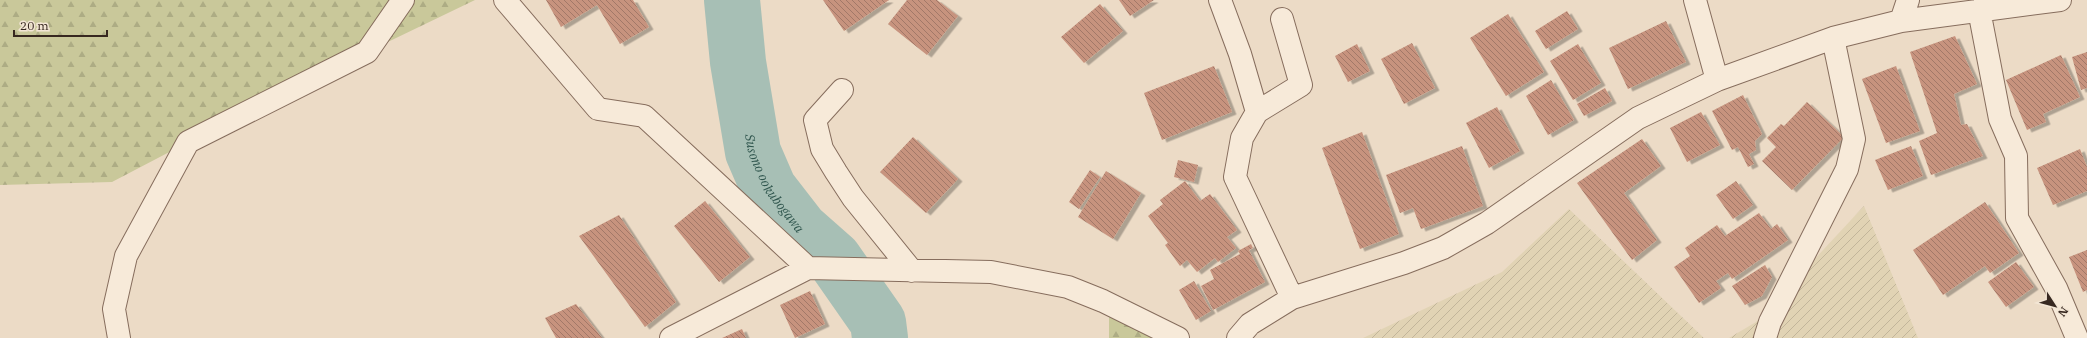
<svg xmlns="http://www.w3.org/2000/svg" width="2087" height="338" font-family="'IBM Plex Serif',serif">
<style>
.farmland{fill:url(#farmland-furrows)}
.forest{fill:url(#forest-firs)}
.lines{fill:none;stroke-linecap:round;stroke-linejoin:round}
.river{stroke:#a7bfb5;stroke-width:56}
.building{fill:url(#building-back-hatch);filter:url(#shadow)}
.minor-casing{stroke:#866d5d;stroke-width:24}
.minor{stroke:#f7ead9;stroke-width:22}
.labels{text-anchor:middle;dominant-baseline:central;stroke-width:3;stroke-linejoin:round;paint-order:stroke}
.water-label{font-size:13px;font-style:italic;fill:#30564e;stroke:#f3e6d5}
</style>
<defs>
<pattern id="farmland-furrows" width="10" height="10" patternUnits="userSpaceOnUse"><rect width="10" height="10" fill="#e1d3b4"/><path d="M-1 1l2-2M0 10L10 0M9 11l2-2" fill="none" stroke="#c2b59a"/></pattern>
<pattern id="forest-firs" width="22" height="20" patternUnits="userSpaceOnUse"><rect width="22" height="20" fill="#c9c89a"/><path d="M5 1l3.5 6h-7zM16 11l3.5 6h-7z" fill="#adac84"/></pattern>
<pattern id="building-back-hatch" width="6" height="6" patternUnits="userSpaceOnUse"><rect width="6" height="6" fill="#c7937e"/><path d="M-1 5l2 2M0 0l6 6M5-1l2 2" fill="none" stroke="#a27867"/></pattern>
<filter id="shadow"><feDropShadow dx="4.5" dy="2.5" stdDeviation="0" flood-color="#0004"/></filter>
</defs>
<rect width="100%" height="100%" fill="#ecdbc6"/>
<path class="farmland" d="M1864,206L1918,338H1729L1756,322Z
M1569,209L1704,338H1363L1502,272Z"/>
<path class="forest" d="M0,0H475L367,52L351,57L112,182L0,185Z
M1109,317L1124,321L1156,338H1109Z"/>
<g class="lines">
<path class="river" id="s1" d="M732,0L738,62L753,152L769,189L800,229L834,259L878,322L880,338"/>
</g>
<path class="building" d="M546,0H633L649,27L620,44L597,5L561,27Z
M823,0H889L844,31Z
M907,0H937L958,16L927,55L888,24Z
M1119,0H1154L1130,16Z
M1100,4L1123,31L1084,63L1061,37Z
M1567,11L1578,29L1546,49L1535,31Z
M1508,14L1544,72L1506,96L1470,38Z
M1666,21L1686,62L1628,89L1609,48Z
M1955,36L1977,84L1954,94L1961,125L1967,124L1983,156L1931,175L1919,141L1937,133L1910,52Z
M1412,43L1435,88L1404,104L1381,59Z
M1357,44L1370,71L1348,82L1335,56Z
M1578,44L1601,83L1573,100L1550,61Z
M2087,52V88L2081,90L2072,57Z
M2061,55L2080,97L2043,114L2046,122L2027,130L2006,80Z
M1214,66L1232,112L1162,140L1144,93Z
M1896,66L1920,131L1886,143L1862,79Z
M1551,80L1574,120L1548,135L1526,96Z
M1605,88L1612,101L1584,116L1577,104Z
M1743,95L1762,134L1755,141L1756,150L1749,154L1754,164L1748,167L1738,147L1732,150L1712,111Z
M1807,102L1844,137L1792,190L1762,161L1776,147L1767,138L1781,124L1784,126Z
M1497,107L1520,151L1489,168L1466,123Z
M1701,112L1720,145L1687,162L1670,128Z
M1362,132L1399,234L1360,249L1322,148Z
M913,137L958,179L926,213L880,172Z
M1642,139L1661,166L1624,193L1657,240L1632,260L1577,183Z
M1462,146L1483,206L1421,229L1413,208L1400,213L1386,175Z
M1911,146L1923,176L1888,190L1875,160Z
M2080,149L2087,167V191L2053,205L2037,168Z
M1178,160L1198,165L1194,182L1174,177Z
M1090,170L1100,177L1079,209L1069,202Z
M1106,171L1141,193L1113,239L1078,217Z
M1185,181L1200,201L1210,194L1237,230L1227,237L1236,248L1218,262L1215,258L1197,272L1187,260L1180,266L1165,245L1168,243L1148,216L1163,204L1160,200Z
M1736,181L1753,205L1733,219L1716,195Z
M705,201L750,257L719,282L674,226Z
M1985,202L2019,253L1990,273L1985,266L1943,295L1913,250Z
M1759,213L1771,229L1777,224L1788,240L1732,279L1728,273L1716,281L1721,288L1699,303L1674,267L1690,256L1685,248L1717,225L1725,236Z
M619,215L676,302L645,327L579,236Z
M1251,244L1253,248L1249,250L1265,282L1213,310L1201,286L1214,279L1210,270L1240,254L1238,251Z
M2087,250V290L2083,292L2069,257Z
M2016,262L2034,287L2006,307L1988,282Z
M1765,265L1772,277L1762,296L1745,305L1732,286Z
M1194,281L1211,311L1196,320L1179,290Z
M810,291L825,324L795,338L780,305Z
M576,304L602,338H556L545,318Z
M742,329L746,338H722Z"/>
<g class="lines">
<g class="minor-casing">
<path id="minor" d="M505,0L598,109L644,116L808,268
M1220,0L1240,54L1257,112L1242,138L1235,177L1292,298
M1695,0L1717,80
M1979,10L2000,119L2016,156L2017,218L2056,288L2077,338
M1901,21L1908,0
M842,90L815,120L822,149L836,172L853,198L912,271
M1257,112L1301,85L1282,19
M119,338L114,309L126,256L188,142L367,52L403,0
M671,338L808,268L991,272L1068,287L1103,301L1178,338
M1238,338L1250,324L1292,298L1404,263L1443,248L1487,223L1638,118L1717,80L1833,38L1901,21L2060,0
M1765,338L1770,322L1847,169L1854,139L1833,38"/>
</g>
<use href="#minor" class="minor"/>
</g>
<g class="labels">
<g class="water-label">
<text stroke="none"><textPath href="#s1" startOffset="191">Susono ookubogawa</textPath></text>
</g>
</g>
<g transform="translate(2055 306) rotate(126)" stroke="#f3e6d5" stroke-width="3" paint-order="stroke">
<path d="M0-3L7 15L0 10L-7 15Z" fill="#372820"/>
<text y="-6" font-size="11" font-weight="bold" text-anchor="middle" fill="#372820">N</text>
</g>
<path d="M14 30v6h93v-6" fill="none" stroke="#372820" stroke-width="2"/>
<text x="20" y="30" font-size="12" fill="#372820" stroke="#f3e6d5" stroke-width="3" paint-order="stroke">20 m</text>
</svg>
